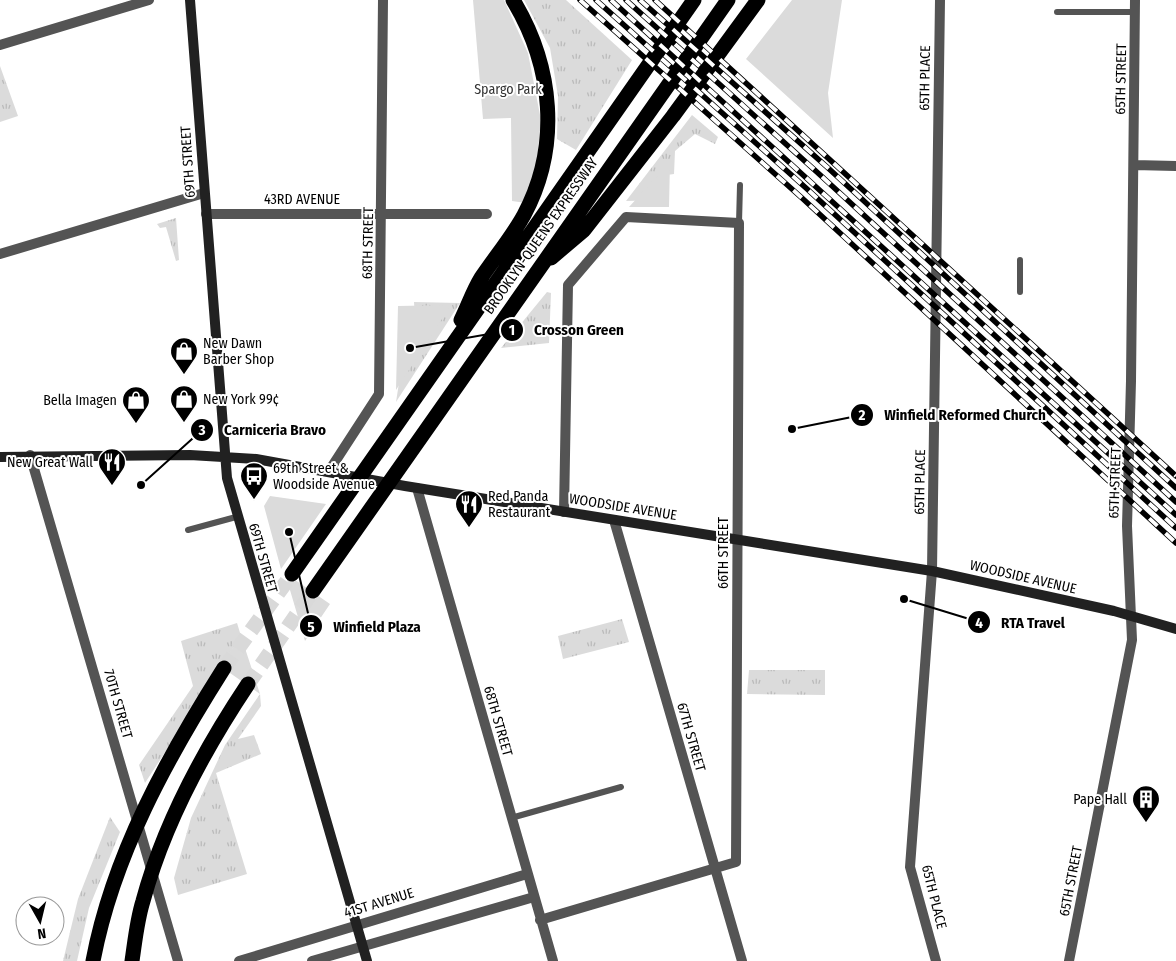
<svg xmlns="http://www.w3.org/2000/svg" width="1176" height="961" font-family="'Fira Sans Condensed',sans-serif">
<style>
.grass{fill:url(#grass-tufts)}
.green{fill:#dbdbdb}
.lines{fill:none;stroke-linecap:round;stroke-linejoin:round}
.highway-tunnel{stroke:#d9d9d9;stroke-width:15;stroke-dasharray:15 8;stroke-linecap:butt}
.lane{stroke:#545454;stroke-width:6}
.street{stroke:#545454;stroke-width:10}
.secondary{stroke:#212121;stroke-width:10}
.highway{stroke:#000;stroke-width:15}
.rail-casing{stroke:#000;stroke-width:5.5}
.rail{stroke:#fff;stroke-width:4;stroke-dasharray:11;stroke-linecap:butt}
.labels{text-anchor:middle;dominant-baseline:central;stroke-width:4;stroke-linejoin:round;paint-order:stroke}
.street-label{font-size:14px;fill:#000;stroke:#fff}
.park-label{font-size:14px;fill:#323232;stroke:#fff}
.poi-label{font-size:14px;fill:#000;stroke:#fff;text-anchor:start}
.leader{fill:none;stroke:#000;stroke-width:2}
.callout-dot{fill:#000;stroke:#fff;stroke-width:2}
.mark-label{font-size:15px;text-anchor:middle;font-weight:bold;fill:#fff}
.callout-label{font-size:15px;text-anchor:middle;font-weight:bold;fill:#000;stroke:#fff;stroke-width:4;stroke-linejoin:round;paint-order:stroke}
</style>
<defs>
<pattern id="grass-tufts" width="24" height="20" patternUnits="userSpaceOnUse" patternTransform="scale(1.25)"><rect width="24" height="20" fill="#dbdbdb"/><path d="M3 7l-1-3M5 7V3M7 7l1-3M15 17l-1-3M17 17v-4M19 17l1-3" fill="none" stroke="#bababa"/></pattern>
</defs>
<rect width="100%" height="100%" fill="#fff"/>
<path class="grass" d="M524,0H566L632,60L576,150L557,139L558,96L550,48Z
M0,66L18,116L0,122Z
M692,115L718,137L715,144L695,134L675,151L674,174L667,175L665,200L626,201Z
M176,218L179,260L176,261L166,227L160,228L157,224Z
M547,292L551,293L549,343L501,348Z
M414,302L460,303L396,402L401,370L415,319Z
M622,619L629,642L563,659L558,636Z
M237,623L241,636L145,783L139,765L193,686L181,641Z
M749,670H825V695L747,694Z
M260,694L261,706L238,739L254,735L261,754L216,773L247,874L178,895L174,878L191,818L225,745Z
M110,817L120,832L89,908L77,961H63L78,899Z"/>
<path class="green" d="M473,0H504L528,53L541,120L536,171L526,203L512,201L511,118L483,119Z
M792,0H842L828,93L833,138L746,59Z
M670,162L669,207H629Z
M451,305L396,390L398,306Z
M270,496L326,504L281,569L264,506Z
M285,573L330,604L305,641Z
M241,636L260,694L220,666Z"/>
<g class="lines">
<path class="highway-tunnel" d="M224,668L292,574
M248,684L313,591"/>
<path class="lane" d="M1057,12H1135
M739,223L740,185
M1020,260V292
M188,530L236,517
M511,818L621,787"/>
<path class="street" d="M0,45L149,0
M1134,165L1176,166
M206,214H487
M0,254L204,193
M30,455L178,961
M329,471L379,394L383,0
M417,488L553,961
M614,520L742,961
M540,920L736,862L739,223L626,217L568,285L564,512
M239,961L527,874
M312,961L534,897
M936,961L910,867L932,571L940,0
M1069,961L1132,640L1127,526L1131,381L1135,0"/>
<path class="secondary" d="M190,0L227,478L367,961
M0,457L190,455L256,459L405,486L932,571L1114,611L1176,629"/>
<path class="highway" d="M551,258L584,230L673,116L758,0
M461,320C468,306 473,291 481,278C495,257 512,237 524,215C561,146 553,66 513,0
M292,574L694,0
M313,591L728,0
M93,961C113,855 167,758 224,668
M132,961C135,941 137,920 143,901C164,823 204,750 248,684"/>
<g class="rail-casing">
<path id="rail" d="M580,0L802,198L1176,543
M596,0L806,188L1176,528
M611,0L1176,515
M626,0L818,173L1176,502
M640,0L827,167L1176,488
M655,0L1176,476"/>
</g>
<use href="#rail" class="rail"/>
</g>
<defs>
<g id="shop-pin" transform="scale(1.4375)"><path d="M0 17L-7.5 6A9.5 9.5 0 1 1 7.5 6Z" fill="#000" stroke="#fff"/><path d="M-5-2.5h2.3a2.7 3.5 0 0 1 5.4 0H5L5.5 6h-11ZM-1.5-2.5h3a1.5 2.3 0 0 0-3 0Z" fill="#fff"/></g>
<g id="restaurant-pin" transform="scale(1.4375)"><path d="M0 17L-7.5 6A9.5 9.5 0 1 1 7.5 6Z" fill="#000" stroke="#fff"/><path d="M-5-6h1v4h1v-4h1v4h1v-4h1v5L-1.5 .5V6h-2V.5L-5-1ZM5-6V6H3V1.5H1.5Q1.5-4 5-6Z" fill="#fff"/></g>
<g id="bus-pin" transform="scale(1.4375)"><path d="M0 17L-7.5 6A9.5 9.5 0 1 1 7.5 6Z" fill="#000" stroke="#fff"/><path d="M-5-6H5V4H4V6H2V4H-2V6H-4V4H-5ZM-3.5-4V0h7V-4ZM-3.5 1.2v1.5H-2V1.2ZM2 1.2v1.5H3.5V1.2Z" fill="#fff"/></g>
<g id="building-pin" transform="scale(1.4375)"><path d="M0 17L-7.5 6A9.5 9.5 0 1 1 7.5 6Z" fill="#000" stroke="#fff"/><path d="M-4-6H4V6H1V3H-1V6H-4ZM-2.5-4.3h1.7v1.8h-1.7ZM.8-4.3h1.7v1.8H.8ZM-2.5-1h1.7V.8h-1.7ZM.8-1h1.7V.8H.8Z" fill="#fff"/></g>
</defs>
<g fill-rule="evenodd">
<use href="#shop-pin" x="184" y="351"/>
<use href="#shop-pin" x="184" y="399"/>
<use href="#shop-pin" x="136" y="400"/>
<use href="#restaurant-pin" x="112" y="462"/>
<use href="#bus-pin" x="254" y="476"/>
<use href="#restaurant-pin" x="469" y="504"/>
<use href="#building-pin" x="1146" y="799"/>
</g>
<g class="labels">
<g class="street-label">
<text transform="translate(925 78) rotate(-89)">65TH PLACE</text>
<text transform="translate(1121 79) rotate(-89)">65TH STREET</text>
<text transform="translate(188 162) rotate(-94)">69TH STREET</text>
<text x="302" y="199">43RD AVENUE</text>
<text transform="translate(541 236) rotate(-55)">BROOKLYN-QUEENS EXPRESSWAY</text>
<text transform="translate(368 243) rotate(-89)">68TH STREET</text>
<text transform="translate(920 482) rotate(-89)">65TH PLACE</text>
<text transform="translate(1115 483) rotate(-88)">65TH STREET</text>
<text transform="translate(623 507) rotate(9)">WOODSIDE AVENUE</text>
<text transform="translate(723 553) rotate(-90)">66TH STREET</text>
<text transform="translate(263 558) rotate(74)">69TH STREET</text>
<text transform="translate(1023 577) rotate(13)">WOODSIDE AVENUE</text>
<text transform="translate(118 704) rotate(74)">70TH STREET</text>
<text transform="translate(498 721) rotate(74)">68TH STREET</text>
<text transform="translate(691 737) rotate(74)">67TH STREET</text>
<text transform="translate(1071 881) rotate(-79)">65TH STREET</text>
<text transform="translate(934 897) rotate(76)">65TH PLACE</text>
<text transform="translate(379 903) rotate(-17)">41ST AVENUE</text>
</g>
<g class="park-label">
<text x="508" y="89">Spargo Park</text>
</g>
<g class="poi-label">
<text x="203" y="343">New Dawn<tspan x="203" dy="16">Barber Shop</tspan></text>
<text x="203" y="399">New York 99¢</text>
<text x="117" y="400" text-anchor="end">Bella Imagen</text>
<text x="93" y="462" text-anchor="end">New Great Wall</text>
<text x="273" y="468">69th Street &amp;<tspan x="273" dy="16">Woodside Avenue</tspan></text>
<text x="488" y="496">Red Panda<tspan x="488" dy="16">Restaurant</tspan></text>
<text x="1127" y="799" text-anchor="end">Pape Hall</text>
</g>
</g>
<path class="leader" d="M410 348L512 330M792 429L862 415M141 485L202 430M904 599L979 622M289 532L311 626"/>
<g class="callout-dot">
<circle cx="410" cy="348" r="5"/>
<circle cx="792" cy="429" r="5"/>
<circle cx="141" cy="485" r="5"/>
<circle cx="904" cy="599" r="5"/>
<circle cx="289" cy="532" r="5"/>
<circle cx="512" cy="330" r="12"/>
<circle cx="862" cy="415" r="12"/>
<circle cx="202" cy="430" r="12"/>
<circle cx="979" cy="622" r="12"/>
<circle cx="311" cy="626" r="12"/>
</g>
<g class="mark-label">
<text x="512" y="335">1</text>
<text x="862" y="420">2</text>
<text x="202" y="435">3</text>
<text x="979" y="628">4</text>
<text x="311" y="632">5</text>
</g>
<g class="callout-label">
<text x="579" y="335">Crosson Green</text>
<text x="965" y="420">Winfield Reformed Church</text>
<text x="275" y="435">Carniceria Bravo</text>
<text x="1033" y="628">RTA Travel</text>
<text x="377" y="632">Winfield Plaza</text>
</g>
<g transform="translate(40 921) rotate(172)"><circle r="24" fill="#ffffff" stroke="#999999"/>
<path d="M0-4L9 19L0 12L-9 19Z" fill="#000000"/>
<text y="-8" font-size="14" font-weight="bold" text-anchor="middle" fill="#000000">N</text>
</g>
</svg>
